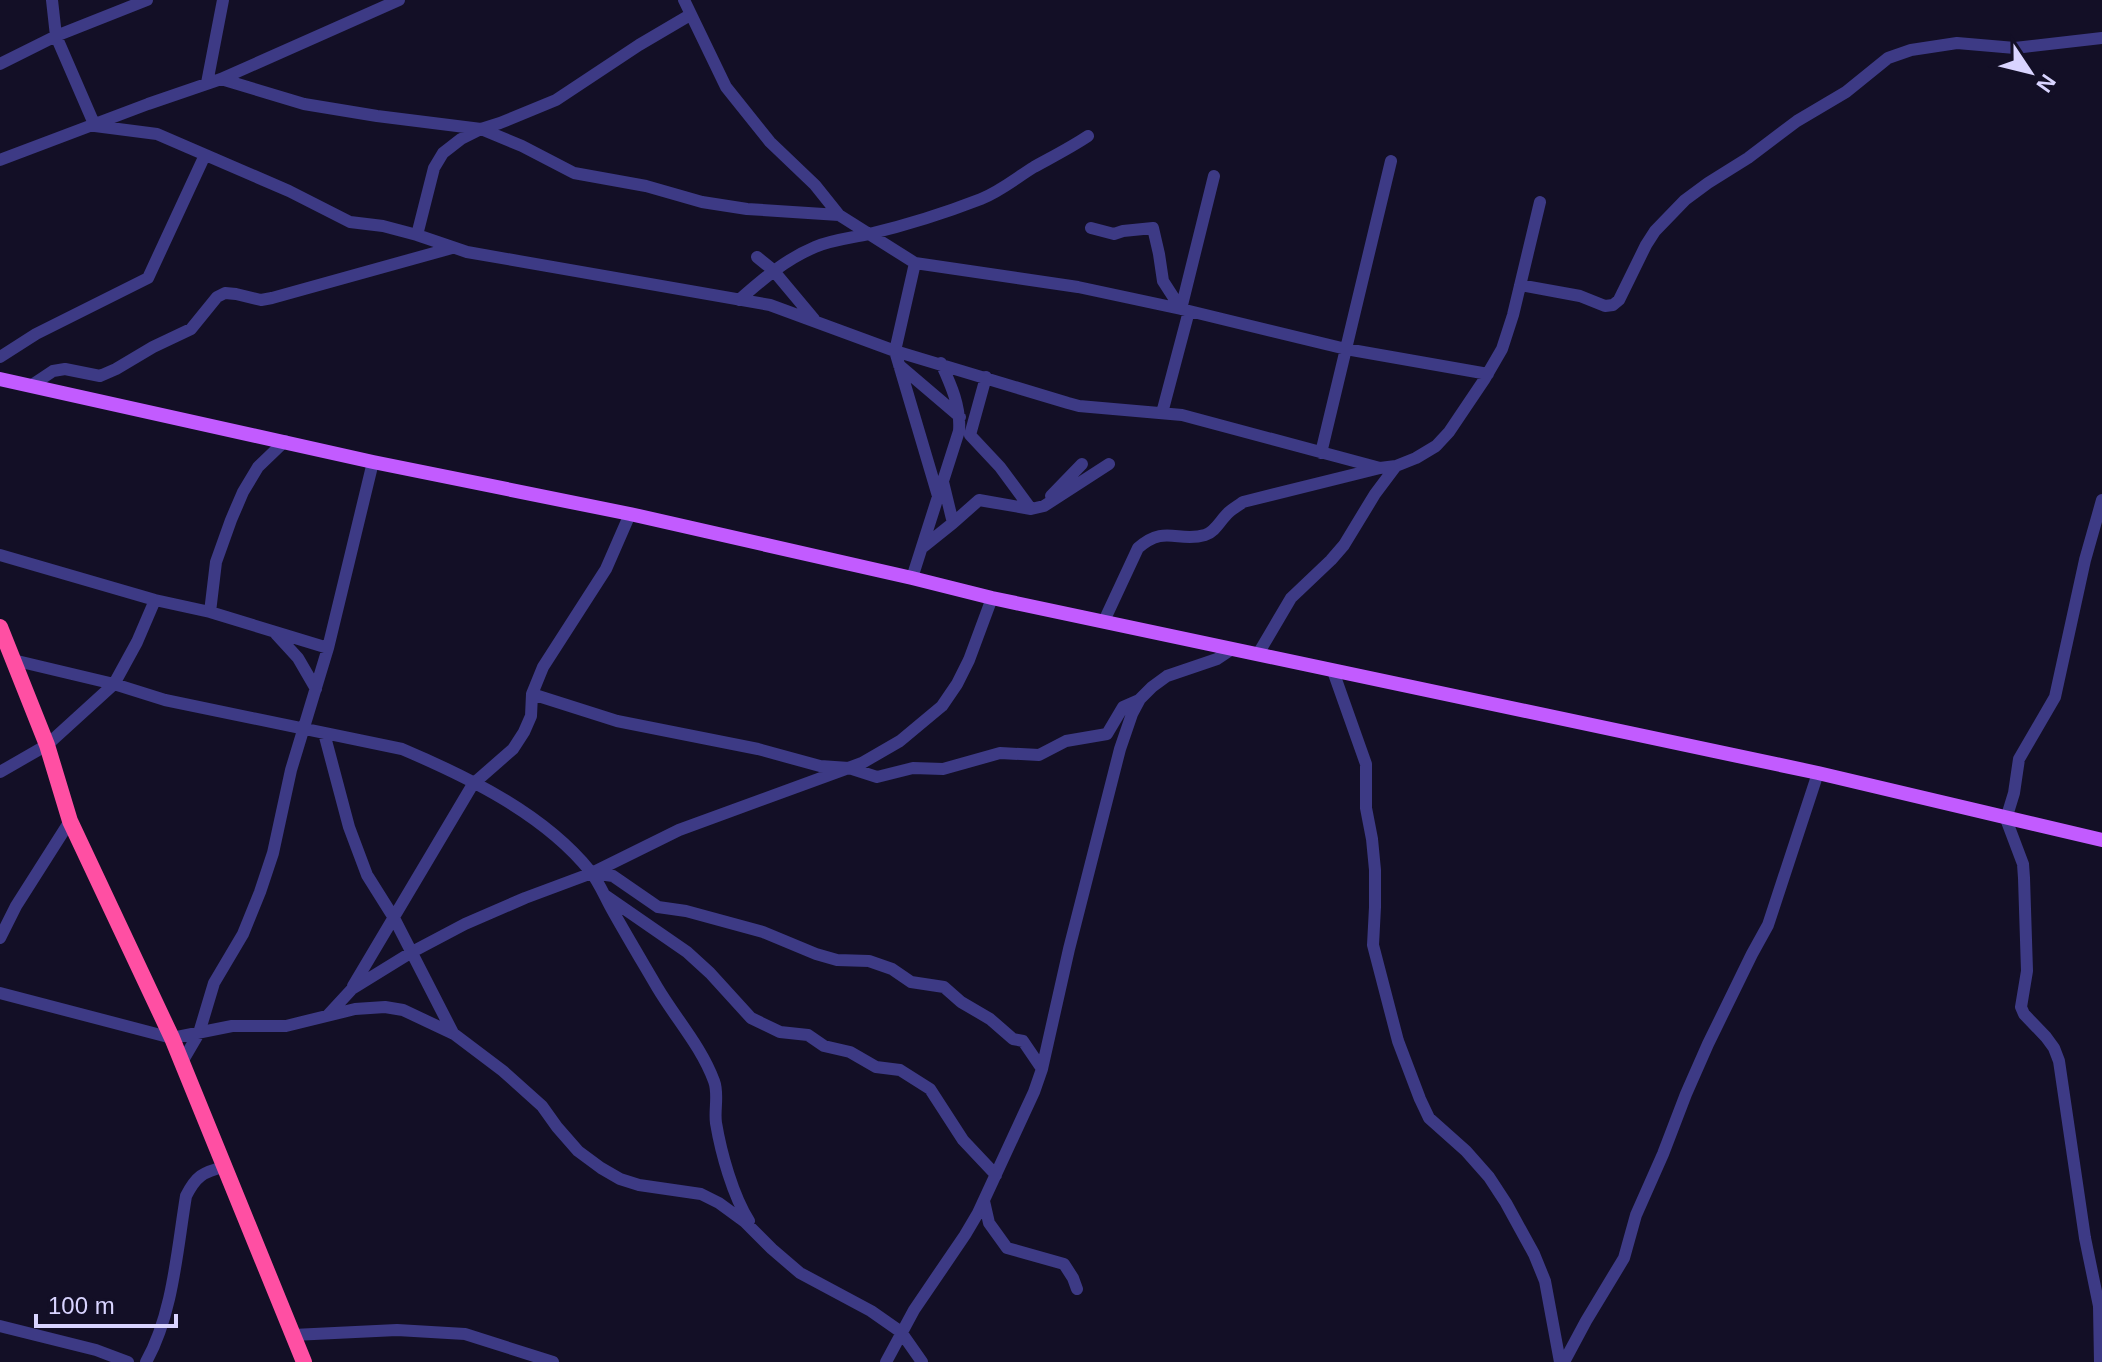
<svg xmlns="http://www.w3.org/2000/svg" width="2102" height="1362" font-family="Arial,sans-serif">
<style>
.lines{fill:none;stroke-linecap:round;stroke-linejoin:round}
.minor{stroke:#3d3a85;stroke-width:12}
.major{stroke:#c25bff;stroke-width:14}
.highway{stroke:#ff4fa3;stroke-width:16}
</style>
<rect width="100%" height="100%" fill="#130f26"/>
<g class="lines">
<path class="minor" d="M52,0L56,36L95,126L157,134L289,191L350,222L383,226L417,235L467,252L770,305L895,351L1068,403L1079,406L1182,415L1380,468
M684,0L726,87L770,142L815,185L839,215L915,263L895,351L938,496
M0,64L56,36L147,0
M221,79L304,104L377,116L481,129L522,146L574,173L646,186L702,202L747,209L839,215
M207,83L223,0
M0,160L148,104L221,79L399,0
M1091,228L1114,234L1123,231L1153,228L1159,254L1163,281L1181,309
M417,235L434,168L443,153L461,139L481,129L500,123L556,100L639,45L690,15
M757,257L773,270L814,319
M915,263L1078,287L1181,309L1346,349L1488,374
M1520,285L1580,296L1605,306L1613,305L1619,300L1646,245L1655,231L1685,200L1708,183L1748,158L1797,121L1846,92L1888,58L1911,50L1957,43L2015,48L2102,38
M739,300C763,279 786,259 815,247C831,240 851,238 869,234C907,225 945,213 981,199C1001,191 1016,178 1034,167C1052,157 1070,148 1088,136
M1181,309L1214,176
M0,357L36,334L148,278L205,155
M899,365L960,417
M32,385L53,371L65,369L100,376L116,369L153,347L191,329L217,297L225,293L236,294L261,300L272,298L452,248
M1162,413L1189,311
M1321,453L1391,161
M1051,496L1082,464
M1031,509L1044,506L1109,464
M953,523L979,500L1031,509L1000,467L970,435L986,377
M923,547L953,523L943,482
M0,555L155,600L210,612L328,648
M912,578L959,431C961,407 951,385 941,363
M210,612L216,562L231,520L243,492L258,467L285,441
M1104,621L1138,548C1165,524 1178,543 1205,535C1215,532 1220,521 1227,514C1232,509 1238,506 1243,502L1380,468L1396,466L1416,458L1436,446L1449,432L1484,380L1502,349L1513,315L1540,202
M276,634L298,658L316,689
M1258,654L1291,598L1331,560L1344,545L1375,494L1396,466
M13,660L114,684L165,700L402,749C468,777 544,814 590,871C600,883 606,900 614,913C628,938 643,963 657,987C676,1019 701,1046 714,1081C719,1094 714,1110 716,1123C721,1153 733,1196 749,1221
M1333,671L1366,764V808L1372,839L1375,870V907L1373,945L1398,1041L1420,1099L1429,1118L1466,1151L1489,1177L1506,1203L1534,1254L1545,1281L1560,1362
M532,694L617,721L758,749L820,766L849,768L877,777L913,768L943,769L1000,753L1039,755L1066,741L1107,734L1123,707L1139,700
M324,733L349,827L367,875L394,918L453,1033
M0,772L47,745L114,684L137,642L155,600
M592,873L613,876L658,907L686,911L763,932L816,954L837,960L869,961L892,969L911,982L944,987L961,1002L990,1019L1013,1039L1023,1041L1042,1069
M606,896L687,952L710,973L751,1018L780,1032L808,1035L824,1046L850,1052L876,1067L900,1070L930,1089L963,1140L996,1175
M0,938L16,906L70,821
M353,986L473,784L513,749L524,732L531,716L532,694L543,667L606,569L630,514
M0,993L172,1038L232,1026H286L355,1009L385,1007L403,1010L454,1034L503,1071L542,1106L557,1127L578,1151L601,1168L620,1179L639,1185L701,1194L719,1203L745,1222L772,1249L800,1273L871,1311L901,1332L922,1362
M328,1015L352,989L412,952L465,924L525,898L592,873L679,830L862,763L900,741L942,706L957,684L969,660L992,598
M182,1062L199,1033L214,983L243,934L260,892L273,853L291,770L328,648L373,462
M984,1201L989,1223L1007,1248L1064,1264L1073,1278L1077,1289
M0,1326L96,1350L128,1362
M293,1335L397,1330L465,1334L553,1362
M146,1362C173,1314 177,1250 186,1196C196,1176 203,1172 224,1167
M886,1362L914,1310L965,1235L978,1213L1034,1092L1042,1069L1069,949L1120,749L1132,714L1140,699L1152,687L1167,676L1217,659L1232,649
M1564,1362L1586,1321L1624,1258L1636,1215L1663,1154L1686,1094L1708,1044L1752,954L1768,925L1818,773
M2100,1362L2099,1306L2085,1238L2059,1061L2054,1048L2046,1037L2024,1014L2021,1007L2027,971L2024,878L2023,864L2006,819L2014,793L2019,759L2055,697L2085,560L2102,500"/>
<path class="major" d="M0,379L373,462L630,514L912,578L992,598L1818,773L2102,840"/>
<path class="highway" d="M0,627L47,745L70,821L172,1038L304,1362"/>
</g>
<g transform="translate(2030 72) rotate(125)" stroke="#130f26" stroke-width="6" paint-order="stroke">
<path d="M0-6L14 30L0 20L-14 30Z" fill="#d9d4ff"/>
<text y="-12" font-size="22" font-weight="bold" text-anchor="middle" fill="#d9d4ff">N</text>
</g>
<path d="M36 1314v12h140v-12" fill="none" stroke="#d9d4ff" stroke-width="4"/>
<text x="48" y="1314" font-size="24" fill="#d9d4ff" stroke="#130f26" stroke-width="6" paint-order="stroke">100 m</text>
</svg>
